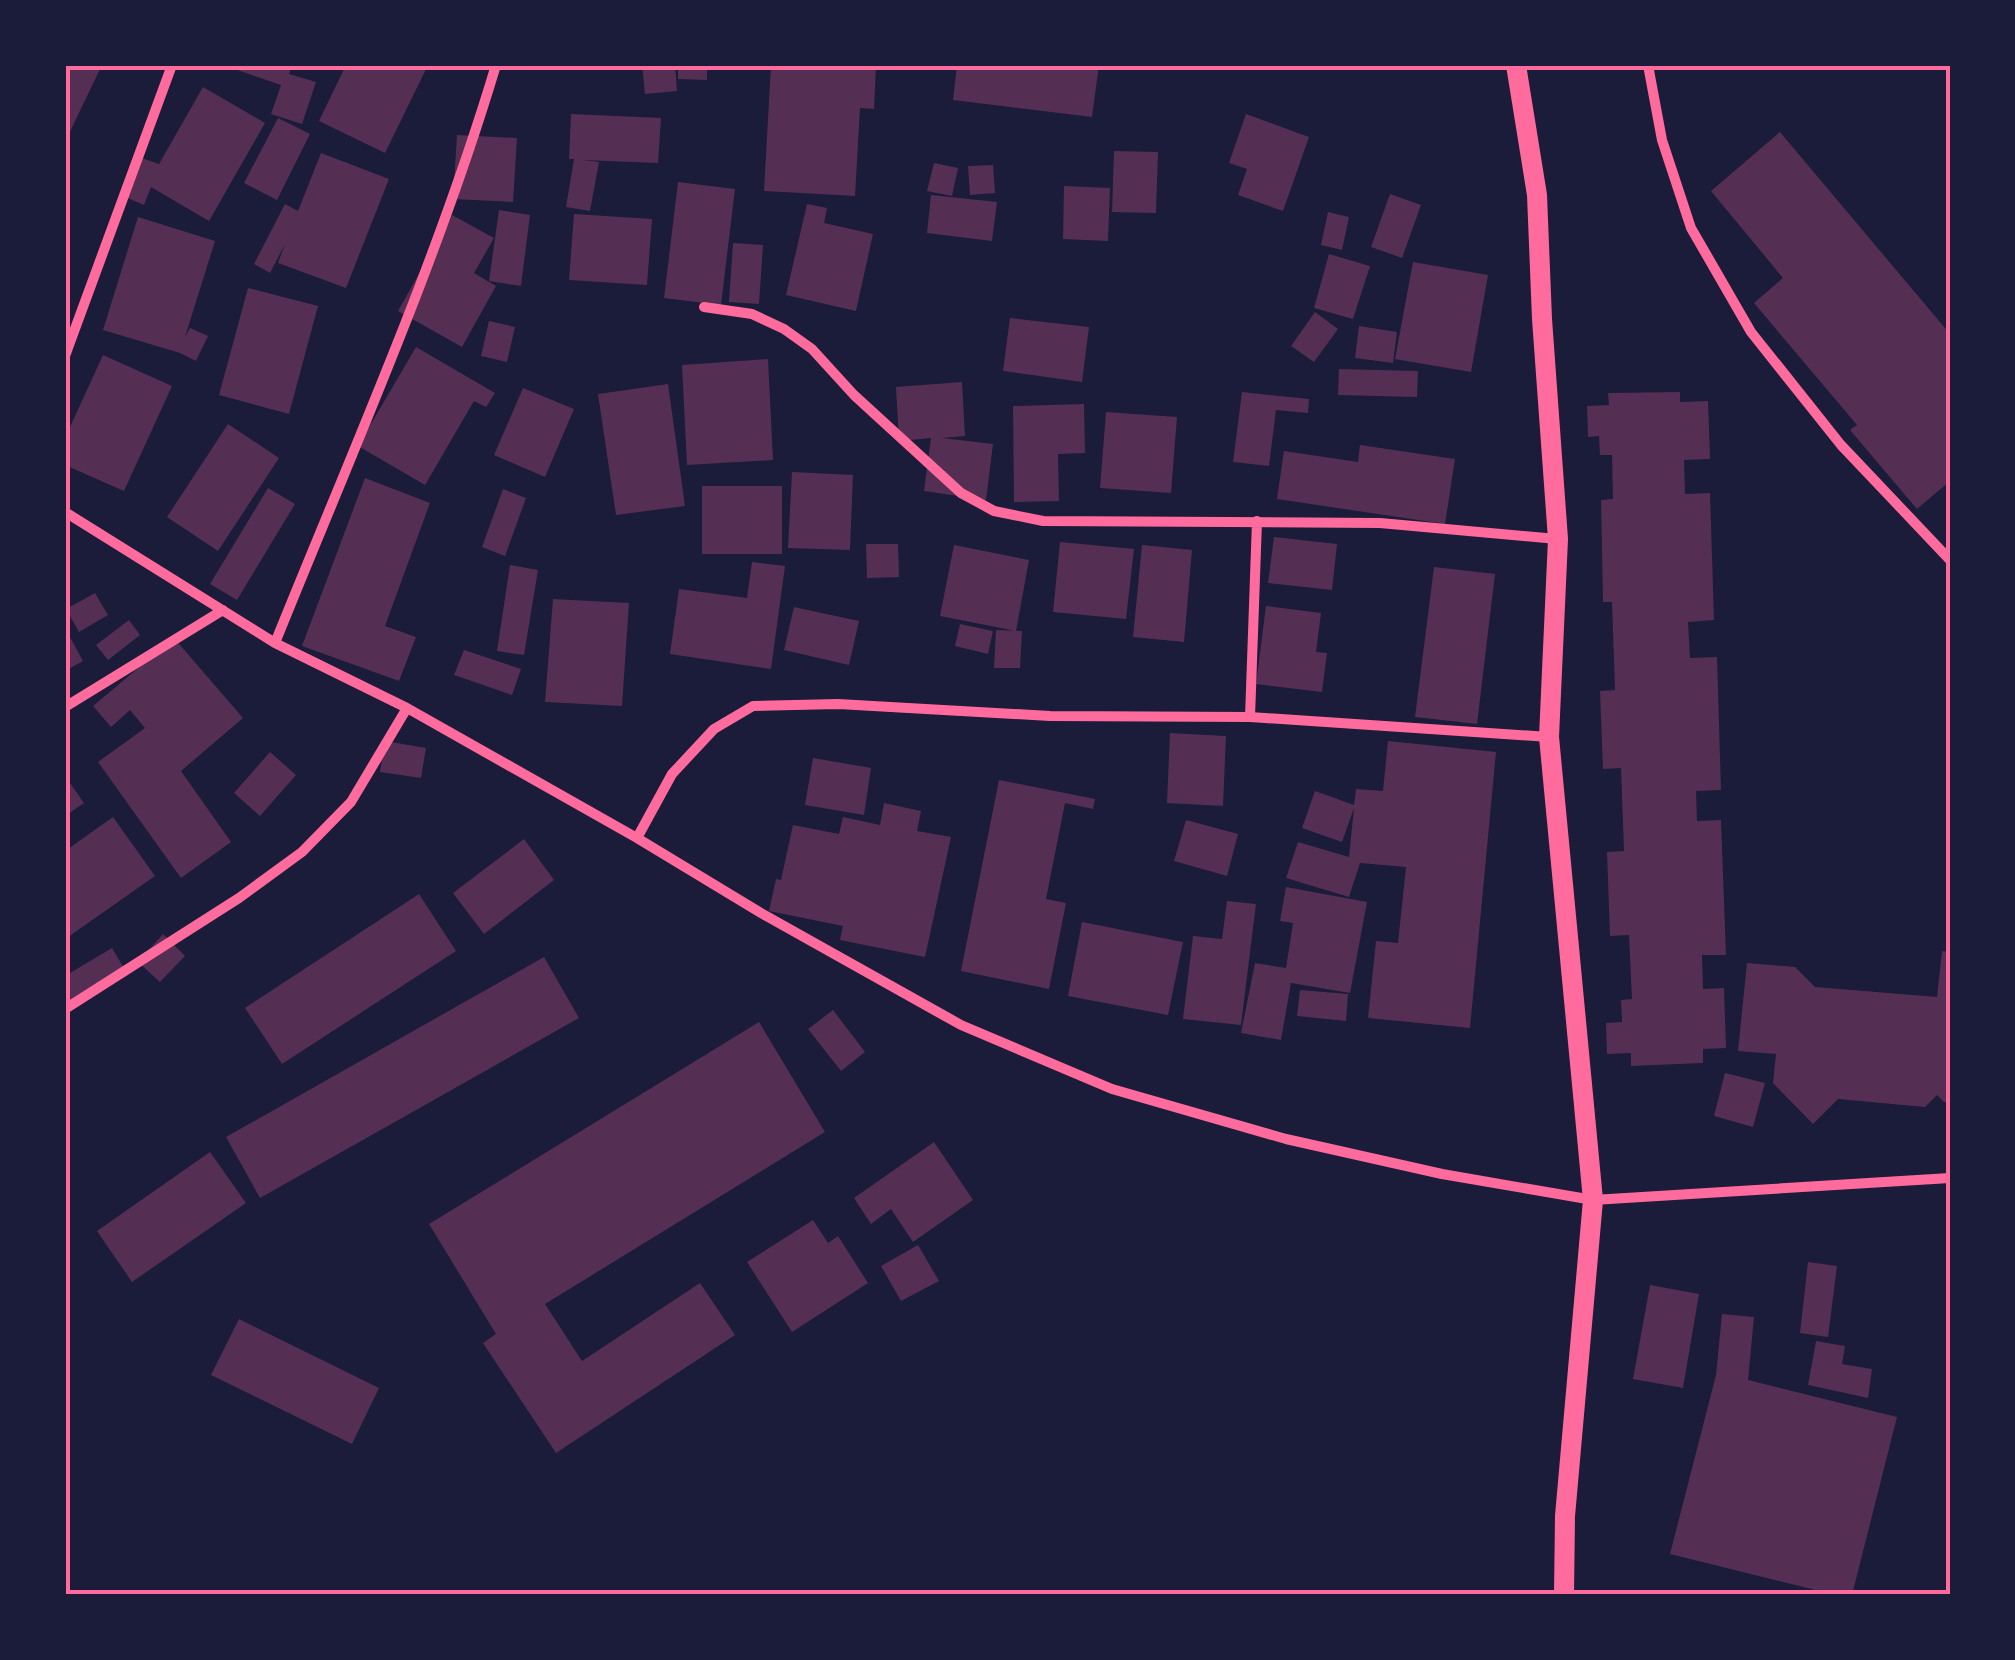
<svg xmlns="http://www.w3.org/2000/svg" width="2015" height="1660" font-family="'IBM Plex Sans',sans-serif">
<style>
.building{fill:#542f53}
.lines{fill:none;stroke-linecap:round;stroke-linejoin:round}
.minor{stroke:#ff6b9d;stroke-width:10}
.secondary{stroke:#ff6b9d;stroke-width:20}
.neatline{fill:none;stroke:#ff6b9d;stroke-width:4}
</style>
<rect width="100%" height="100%" fill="#1b1b3a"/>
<path class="building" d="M65,65H102L65,142Z
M223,65H292L289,74L316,82L302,124L271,114L281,85Z
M346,65H428L385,153L319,121Z
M642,65H675L677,91L645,94Z
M678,65H707V80L678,79Z
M771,65H876L874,109L860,108L855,196L764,191Z
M957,65H1099L1092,117L953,100Z
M203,87L265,123L209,221L151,187L144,205L123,196L139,157L159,164Z
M571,114L661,118L658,163L583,160L599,162L590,211L566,207L574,159H569Z
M1246,114L1309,137L1283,211L1238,195L1247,169L1229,163Z
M278,118L310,134L277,200L244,183Z
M1780,132L1950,334V481L1917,509L1850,430L1857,425L1754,303L1783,278L1711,191Z
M457,135L517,138L513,202L453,199Z
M1114,151L1158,152L1156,213L1112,212Z
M321,153L389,179L346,288L278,263L285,244L270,273L254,264L285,204L298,211Z
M934,163L958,168L952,196L927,191Z
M993,165L995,193L970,195L968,166Z
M678,182L735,189L721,305L664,298Z
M1064,186L1110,188L1108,241L1063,239Z
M1390,194L1421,205L1402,258L1371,247Z
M931,195L997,202L992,241L927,233Z
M807,204L827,208L824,223L873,234L856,311L786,295Z
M499,210L530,215L521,286L489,281Z
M1328,212L1349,217L1342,250L1321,245Z
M574,214L652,219L647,285L569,280Z
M452,215L494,238L474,273L496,286L462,347L398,311Z
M138,217L215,241L185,337L190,328L208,336L196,361L180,353L103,330Z
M733,243L763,245L759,304L729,302Z
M1329,254L1370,266L1353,319L1314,308Z
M1413,262L1488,275L1471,372L1395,359Z
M248,288L318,306L289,414L219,395Z
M1315,312L1338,329L1314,362L1291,346Z
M1010,318L1089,327L1082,382L1003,371Z
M489,321L515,327L507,362L481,356Z
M1359,326L1397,332L1393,363L1355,358Z
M416,347L495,393L486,407L474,401L425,485L358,446Z
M103,355L172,386L124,491L65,465V438Z
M768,359L773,460L687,465L682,365Z
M1339,369L1418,371L1417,397L1338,395Z
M962,382L965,436L942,438L993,444L986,500L924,491L931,438L899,441L896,387Z
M668,384L685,506L616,515L598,394Z
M523,388L574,409L545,477L494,455Z
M1242,392L1309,399L1308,413L1276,410L1269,466L1233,462Z
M1680,392V402L1708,401L1710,459L1684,460L1685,494L1710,493L1714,620L1688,622L1690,658L1717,657L1721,790L1696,791L1697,821L1721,820L1726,955H1702L1703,989L1724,988L1726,1048L1703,1049V1063L1631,1066V1053L1607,1054L1606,1023L1622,1022L1621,1000L1632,999L1629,935L1610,936L1607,852L1624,851L1621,768L1603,769L1600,691L1615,690L1612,602H1603L1601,500L1613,499L1612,455H1600L1599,436L1588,437L1587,406L1609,405L1608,393Z
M1084,404L1085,453L1058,454L1059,501L1014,502L1013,406Z
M1106,412L1177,417L1171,493L1100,488Z
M228,424L279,458L218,551L167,517Z
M1360,445L1455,459L1445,524L1277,499L1284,451L1358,462Z
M792,472L853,475L850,550L788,548Z
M365,478L430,503L385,626L416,637L399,681L302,646Z
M702,486H782V554H702Z
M268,488L295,504L237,600L210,584Z
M503,489L526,498L505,556L482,547Z
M1274,537L1337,544L1332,590L1268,583Z
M1060,542L1134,549L1126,619L1053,612Z
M866,544H898L899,577L867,578Z
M954,545L1029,560L1016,631L940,616Z
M1142,545L1192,550L1184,642L1133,637Z
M752,562L785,566L771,669L670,654L679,589L747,598Z
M510,565L538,570L524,655L497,651Z
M1434,567L1495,574L1477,724L1415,717Z
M95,593L108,615L79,632L66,609Z
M553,599L629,603L622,706L545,702Z
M1266,606L1321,613L1316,652L1327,653L1322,692L1256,684Z
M794,607L859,621L849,665L784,650Z
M129,620L140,635L108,660L96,645Z
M960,624L993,631L988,654L955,646Z
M65,628L83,661L65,671Z
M996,630L1022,631L1020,668H994Z
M174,638L243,718L181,771L231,842L181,878L98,762L145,728L130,710L111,727L93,706Z
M464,650L521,669L512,695L454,675Z
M1170,733L1226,736L1223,806L1167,803Z
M385,741L426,748L421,778L380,772Z
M1388,741L1496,752L1470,1028L1368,1018L1376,941L1398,943L1406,867L1360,863L1349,897L1286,878L1298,842L1349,857L1354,808L1342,842L1302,828L1315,791L1354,805L1356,789L1383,791Z
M270,752L296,775L260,816L234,793Z
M813,758L871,768L864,815L805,805Z
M65,776L84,803L65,816Z
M999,780L1095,799L1093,809L1065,803L1046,899L1066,903L1049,989L961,971Z
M884,803L921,811L917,831L951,837L925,957L840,940L843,926L769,911L776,879L781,880L793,825L839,834L843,817L880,825Z
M113,817L155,876L68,937L65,932V851Z
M1186,820L1238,834L1227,876L1174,861Z
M524,839L554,880L484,934L453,893Z
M1286,887L1367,902L1350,993L1291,983L1281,1040L1241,1033L1255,963L1286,968L1293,923L1280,921Z
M419,894L456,951L282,1064L245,1008Z
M1227,901L1256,904L1241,1025L1183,1019L1193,936L1222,939Z
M1082,922L1183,942L1168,1015L1068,996Z
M163,934L185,956L160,982L138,962Z
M112,948L128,975L71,1009L65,998V976Z
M1942,951L1950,952V1103L1944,1102L1937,1095L1925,1107L1838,1099L1813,1124L1773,1083L1776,1054L1738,1051L1747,963L1795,967L1815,987L1937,997Z
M544,957L579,1018L260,1198L226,1137Z
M1300,990L1348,994L1346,1021L1297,1016Z
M833,1010L865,1052L841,1071L808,1029Z
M759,1022L825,1132L545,1304L582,1361L700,1283L735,1335L556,1453L483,1343L496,1334L429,1224Z
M1725,1073L1765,1083L1753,1127L1714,1116Z
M934,1142L973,1200L913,1242L891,1209L871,1224L854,1198Z
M210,1152L246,1203L132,1282L97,1231Z
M813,1220L828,1243L838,1236L868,1283L792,1332L747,1262Z
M918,1245L939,1281L901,1301L881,1266Z
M1808,1262L1837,1266L1828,1337L1800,1333Z
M1650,1285L1699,1294L1683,1388L1633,1379Z
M1722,1314L1754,1317L1748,1380L1897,1417L1852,1595H1836L1670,1554L1716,1375Z
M239,1319L379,1388L352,1444L211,1375Z
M1816,1341L1845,1346L1842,1364L1872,1369L1868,1398L1808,1385Z"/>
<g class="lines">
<path class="minor" d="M1648,65L1662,140L1691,228L1751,332L1841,445L1950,560
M704,307L752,314L784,329L812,349L854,395L961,493L994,511L1043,521L1380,523L1557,539
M65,356L172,65
M65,512L275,643L407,708L637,838L761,913L961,1025L1112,1089L1286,1139L1442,1174L1593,1200L1950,1178
M275,643C352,452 437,262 496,65
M65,707L223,610
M1250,717L1257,521
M637,838L672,774L714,729L753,706L838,704L1050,716L1250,717L1549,737
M65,1009L239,898L302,852L351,802L407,708"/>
<path class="secondary" d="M1516,65L1537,195L1542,319L1558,539L1549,737L1593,1200L1565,1516L1564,1595"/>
</g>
<rect width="2015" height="1660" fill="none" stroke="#1b1b3a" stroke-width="135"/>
<rect x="68" y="68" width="1880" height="1524" class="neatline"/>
</svg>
